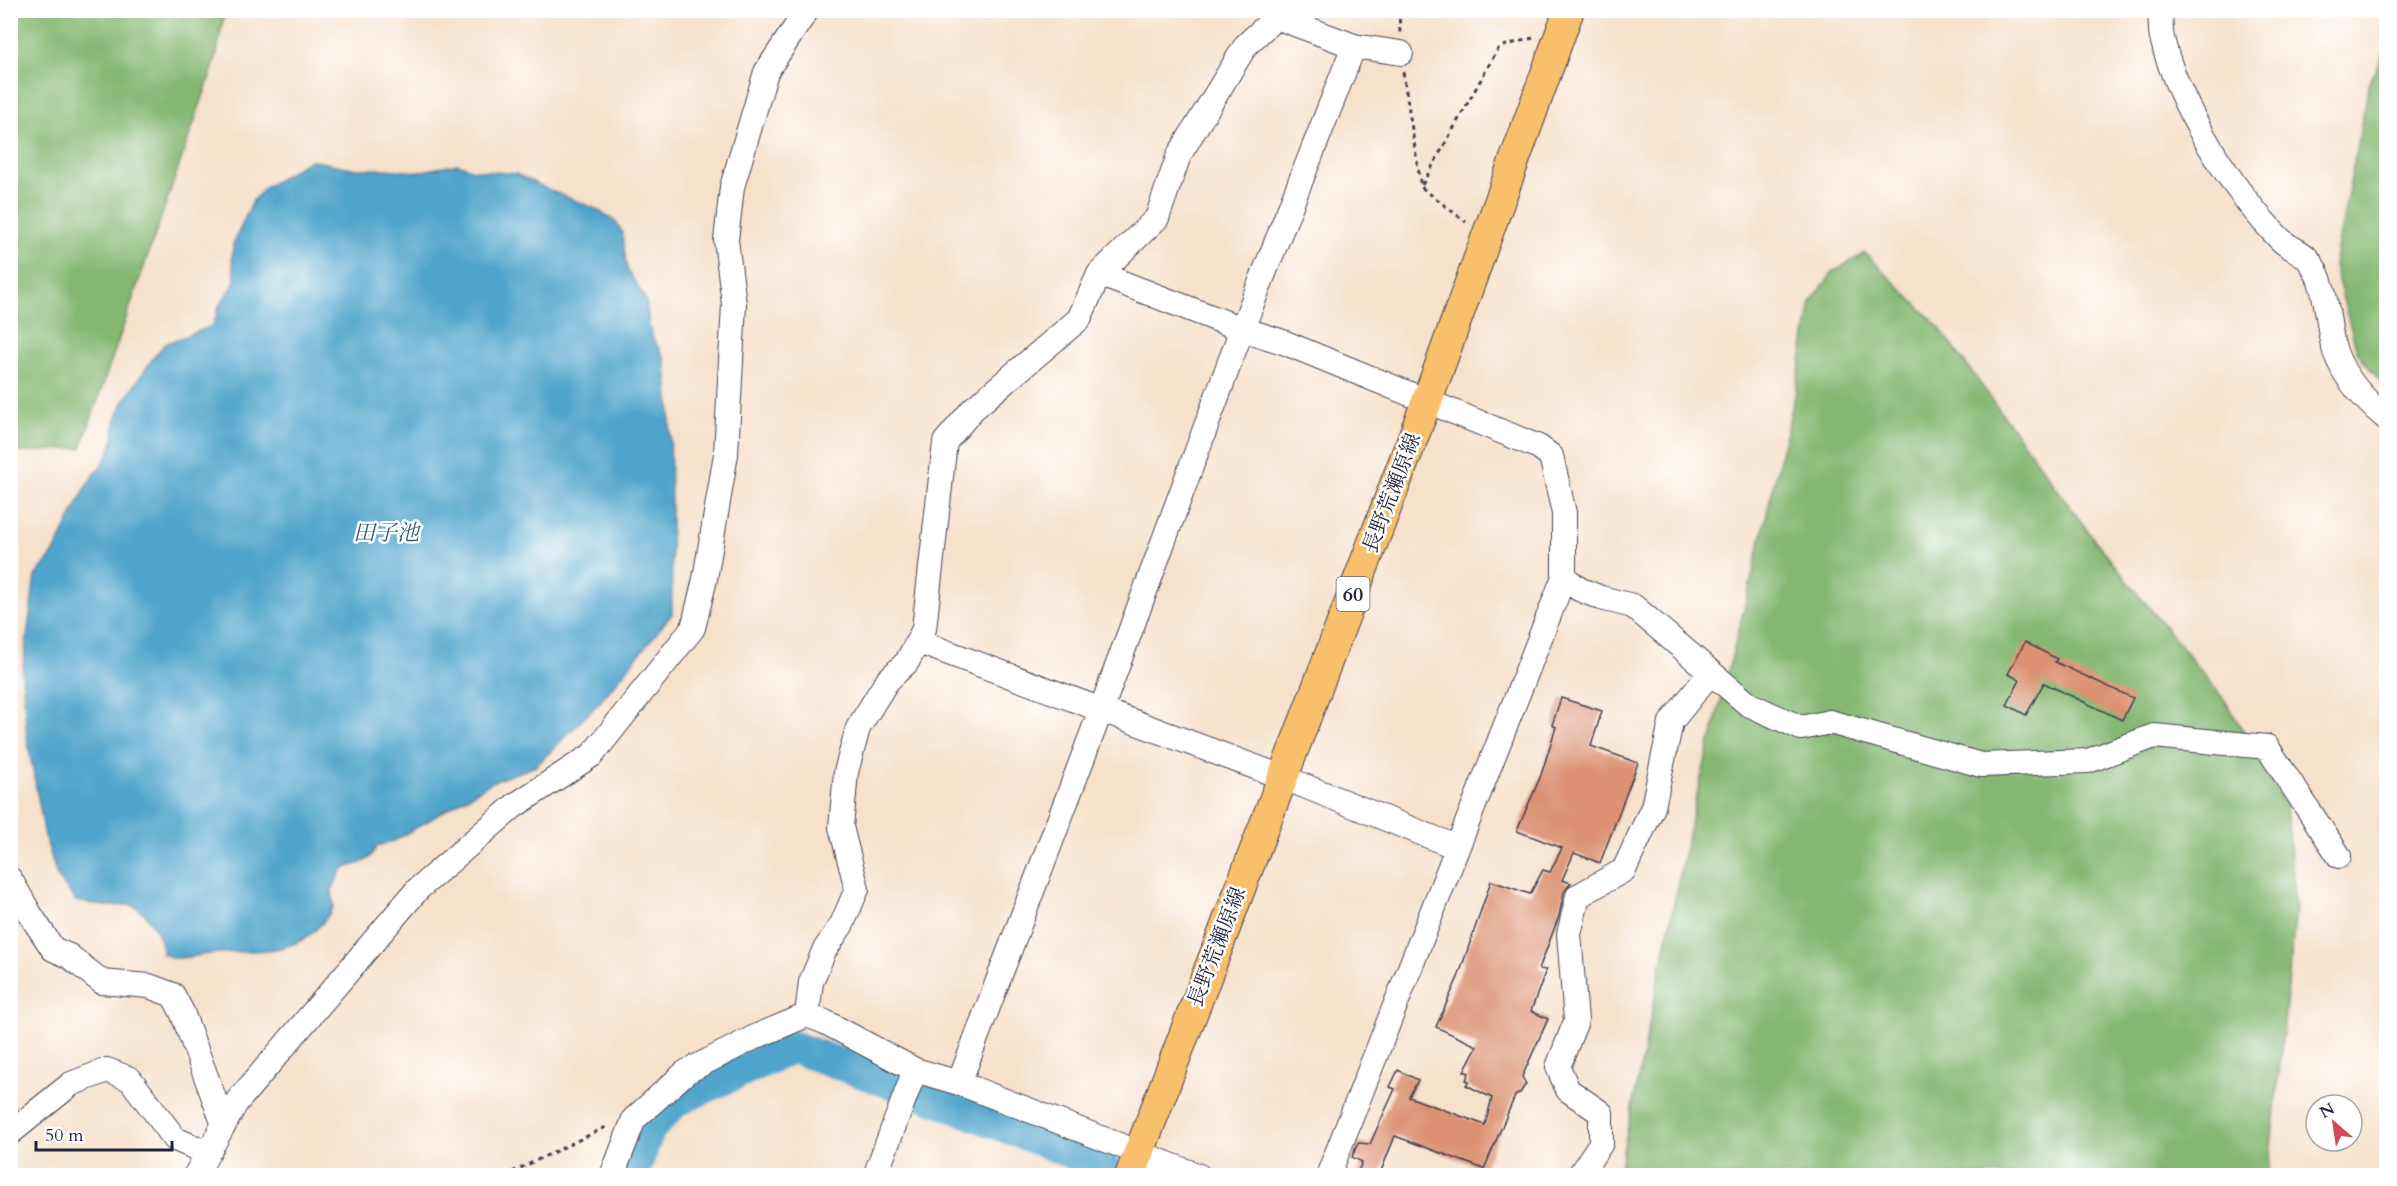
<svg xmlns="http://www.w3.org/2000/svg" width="2397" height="1186" font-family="Cardo,'Noto Serif JP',serif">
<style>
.forest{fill:#84b772;stroke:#536c56;stroke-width:1.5}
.water{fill:#4fa4cb;stroke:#386383;stroke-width:1.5}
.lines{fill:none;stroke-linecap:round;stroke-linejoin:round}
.river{stroke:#4fa4cb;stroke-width:33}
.building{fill:#db9172}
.minor-casing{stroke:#423f50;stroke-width:26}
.major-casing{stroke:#423f50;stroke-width:32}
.path{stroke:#423f50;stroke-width:3;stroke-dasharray:4.5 4.5;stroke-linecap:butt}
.minor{stroke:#fff;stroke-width:24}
.major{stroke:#f8bf6c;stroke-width:30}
.labels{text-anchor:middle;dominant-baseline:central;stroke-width:5;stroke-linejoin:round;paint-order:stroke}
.shield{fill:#fff;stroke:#646476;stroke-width:1.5}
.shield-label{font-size:20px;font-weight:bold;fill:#22223b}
.street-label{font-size:21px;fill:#22223b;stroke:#fff}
.water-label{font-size:22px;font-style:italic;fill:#365c7c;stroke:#fff}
</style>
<rect width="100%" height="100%" fill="#fff"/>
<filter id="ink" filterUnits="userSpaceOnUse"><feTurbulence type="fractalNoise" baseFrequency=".0167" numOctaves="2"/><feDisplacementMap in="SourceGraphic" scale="12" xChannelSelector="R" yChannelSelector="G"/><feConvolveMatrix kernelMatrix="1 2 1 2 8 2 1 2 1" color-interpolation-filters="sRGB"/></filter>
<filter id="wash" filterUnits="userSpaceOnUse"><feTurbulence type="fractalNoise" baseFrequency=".008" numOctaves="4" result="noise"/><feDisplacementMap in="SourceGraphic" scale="24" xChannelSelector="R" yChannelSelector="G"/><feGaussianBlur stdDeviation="1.35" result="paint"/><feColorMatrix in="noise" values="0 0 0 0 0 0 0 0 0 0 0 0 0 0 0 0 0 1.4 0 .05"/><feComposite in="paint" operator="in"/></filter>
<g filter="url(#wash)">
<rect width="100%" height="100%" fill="#f6e1ca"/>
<path class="forest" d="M11,10L225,11L215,62L81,448L11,453Z
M2386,48V389L2357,352L2334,265L2369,84Z
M1865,253L1939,327L2093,538L2226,702L2286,803L2296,909L2268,1175L1618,1176L1694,806L1751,581L1795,395L1811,302L1834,271Z"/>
<path class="water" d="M310,160L357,169H387L417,172L458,164L473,170L516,174L554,192L596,209L617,223L622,232L627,269L646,300L649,324L652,337L665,359L670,406L672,614L600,702L536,766L492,782L391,843C369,844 379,853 365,861C359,865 349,866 342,869L332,890L334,906C305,956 271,949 220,953C204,954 189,958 173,958L163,954L158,933L145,914L132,905L105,906L76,901L57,876L45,836L27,738L22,674L35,576L53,554L87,485L109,454L114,437L115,422L122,404L151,361L165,344L212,326L216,317L218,307L233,286L235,279L232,258L233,244L253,201L264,188Z"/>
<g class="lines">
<path class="river" d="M632,1176L649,1129L675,1101L793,1047L925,1095L1103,1165"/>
</g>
<g id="blocks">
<path class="building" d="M2025,642L2057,659L2055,662L2133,698L2122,720L2044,683L2026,715L2007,705L2020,680L2008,674Z
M1561,698L1602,711L1591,746L1638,763L1600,863L1574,853L1562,880L1571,883L1564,892L1559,916L1539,969L1546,970L1531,1011L1548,1019L1522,1077L1526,1084L1520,1093L1515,1096L1484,1169L1395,1136L1379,1176H1356L1362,1162L1352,1157L1358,1143L1370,1144L1395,1089L1390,1087L1398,1070L1418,1080L1409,1097L1485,1125L1492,1098L1466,1085L1469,1081L1466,1080L1469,1073L1464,1071L1477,1046L1436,1027L1459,975L1491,881L1530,894L1543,870L1550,872L1562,848L1517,831L1541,775L1556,727L1552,725Z"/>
</g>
</g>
<g filter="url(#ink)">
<use href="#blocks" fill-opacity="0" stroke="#423f50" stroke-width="1.5"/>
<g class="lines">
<g class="minor-casing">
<path id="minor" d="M2160,10C2161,19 2160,29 2162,38C2178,105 2233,192 2281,240C2289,248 2301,251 2308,259C2326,281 2327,315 2332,341C2339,372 2363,399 2386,418
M1354,46L1401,53
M1099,274L1242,329L1283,342L1539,447L1551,456L1564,513V577L1579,589L1601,598L1633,606L1748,704L1801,728L1830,722L1981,765L2088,761L2154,736L2267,747L2339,856
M919,642L1282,777L1456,847
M10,879L30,914L53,949L69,956L102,982L149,986L173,995L182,1012L224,1125
M807,1015L811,982L824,951L842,924L857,889L841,827L846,772L858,728L887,681L907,662L924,629L945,442L973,409L1079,319L1099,274L1157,218L1179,155L1246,45L1276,17
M959,1083L1101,710L1242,329L1354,46L1276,17L1268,10
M10,1133L71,1084L107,1070L130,1079L175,1139L208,1153
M195,1176L236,1103L418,889L514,806L592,755L693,628L705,579L726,454L734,304L726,240L732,187L766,72L807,10
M612,1176L634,1119L686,1072L755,1037L807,1015L825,1022L915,1070L959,1083L1199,1176
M875,1176L915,1070
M1328,1176L1564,577
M1579,1176L1601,1143V1113L1568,1090L1558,1067L1576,1021L1569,934L1578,896L1624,870L1653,807L1671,722L1711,672"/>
</g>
<g class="major-casing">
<path id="major" d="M1130,1176L1427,401L1569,10"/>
</g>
<path class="path" d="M1399,10L1400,33
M1403,72L1421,187L1466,222
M1422,185L1499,47L1533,38
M504,1176L608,1126"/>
<use href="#minor" class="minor"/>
<use href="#major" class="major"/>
</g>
</g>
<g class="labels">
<rect class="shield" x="1336.5" y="577" width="33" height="34" rx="4.5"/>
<g class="shield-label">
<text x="1353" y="594">60</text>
</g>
<g class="street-label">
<text transform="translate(1392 493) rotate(-69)">長野荒瀬原線</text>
<text transform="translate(1217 947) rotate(-69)">長野荒瀬原線</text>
</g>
<g class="water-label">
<text x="386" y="533">田子池</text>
</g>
</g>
<rect width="2397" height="1186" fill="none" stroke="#fff" stroke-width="36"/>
<g transform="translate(2334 1123) rotate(331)"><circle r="28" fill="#ffffff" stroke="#a7a7b1" stroke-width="1.5"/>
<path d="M0-4.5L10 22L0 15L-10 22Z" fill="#d1495b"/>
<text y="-9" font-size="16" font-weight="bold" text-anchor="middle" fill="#22223b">N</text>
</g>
<path d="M36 1141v9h136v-9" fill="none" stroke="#22223b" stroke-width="3"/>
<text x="45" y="1141" font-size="18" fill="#22223b" stroke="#ffffff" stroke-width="4.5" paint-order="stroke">50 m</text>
</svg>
